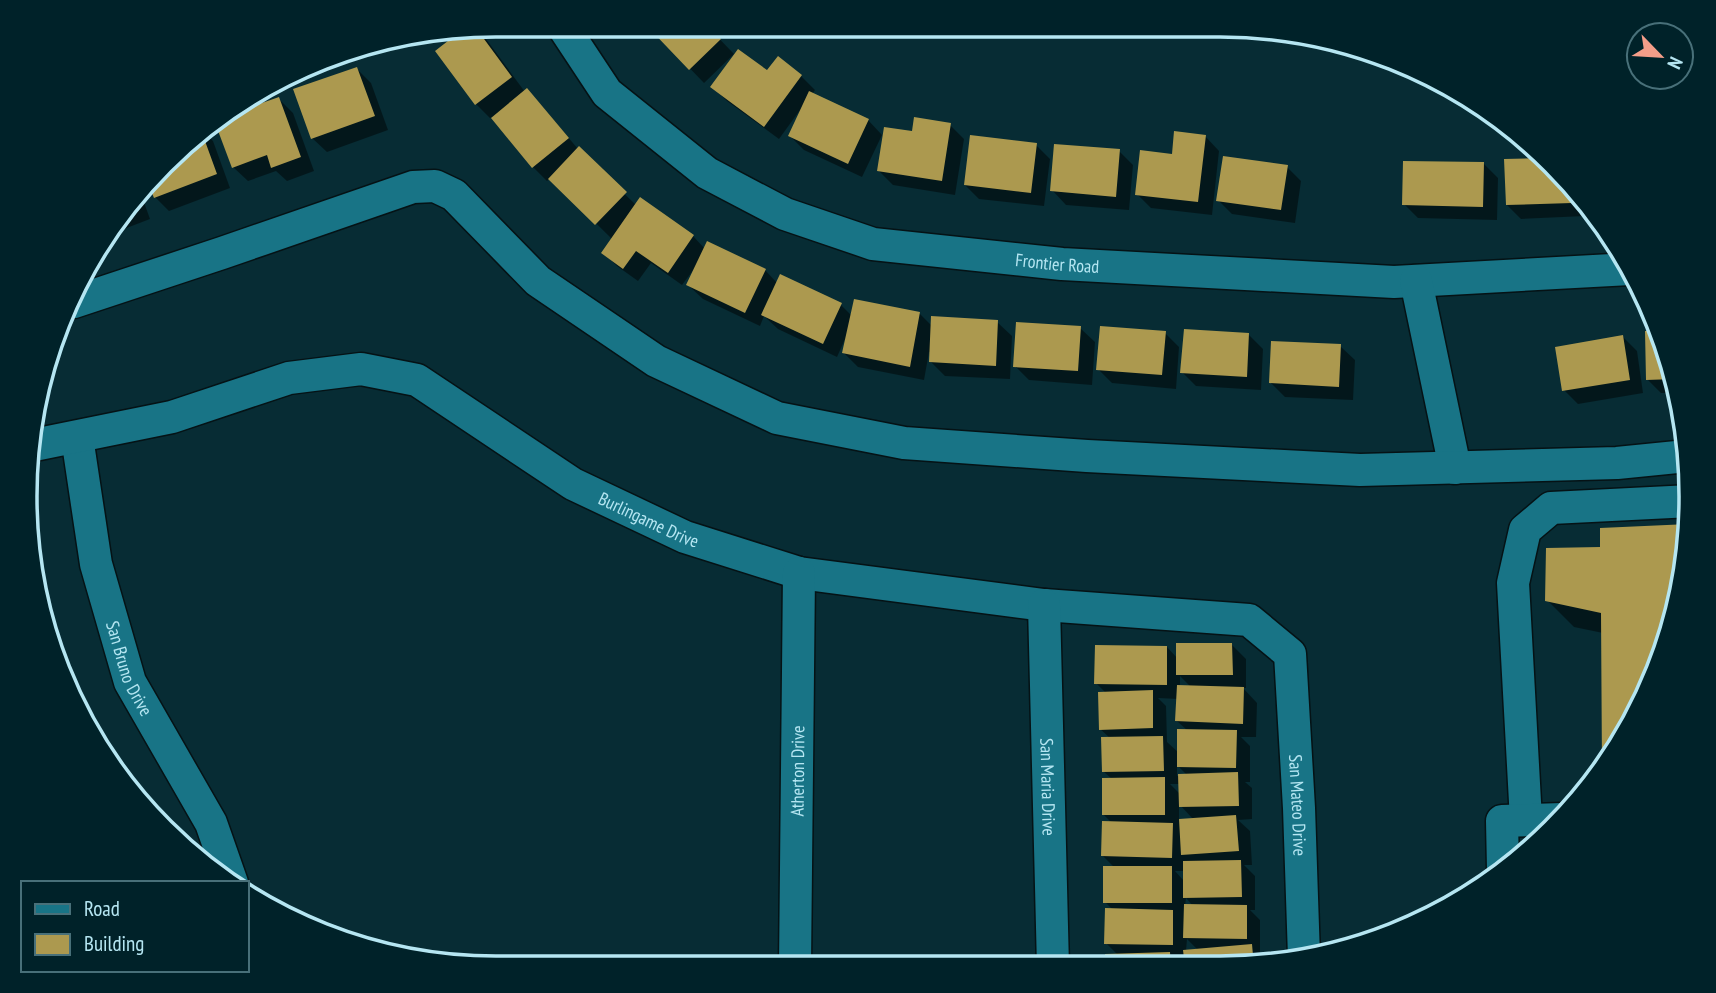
<svg xmlns="http://www.w3.org/2000/svg" width="1716" height="993" font-family="'PT Sans Narrow',sans-serif">
<style>
.shadow{fill:#0007;fill-rule:evenodd}
.building{fill:#ac994f}
.lines{fill:none;stroke-linecap:round;stroke-linejoin:round}
.minor-casing{stroke:#051215;stroke-width:35}
.minor{stroke:#187486;stroke-width:32}
.labels{text-anchor:middle;dominant-baseline:central;stroke-width:7;stroke-linejoin:round;paint-order:stroke}
.street-label{font-size:18px;fill:#b5e6f2;stroke:#002229}
.rim{fill:none;stroke:#b5e6f2;stroke-width:3.5}
</style>
<rect width="100%" height="100%" fill="#072c34"/>
<path class="shadow" d="M648,25H706L734,54L704,83Z
M476,28L486,39L525,92L540,104L578,149L636,205L693,236L705,249L765,270L778,284L841,305L852,316L920,314L933,327L997,322L1012,336L1010,379L945,376L931,362V352H929L924,380L858,367L844,353L845,339L837,357L778,329L764,316L760,326L703,299L688,285L694,269L682,285L651,263L638,281L617,266L603,252L612,239L550,178L547,181L533,167L492,117L490,118L476,104L466,30Z
M357,69L371,83L388,130L327,152L312,138Z
M768,73L801,76L815,90L812,94L868,120L882,135L862,177L804,150L790,136L800,110L779,139L727,101L713,87Z
M279,99L293,113L314,171L287,181L276,171L248,181L233,167Z
M950,125L964,139L955,195L893,185L879,171L913,133Z
M202,130L213,141L230,188L169,211L155,197L151,184Z
M1205,136L1219,151L1212,215L1151,208L1137,194L1174,156Z
M1036,145L1050,159L1044,206L979,199L965,185Z
M1119,151L1133,165L1129,210L1066,205L1052,190Z
M1549,159L1585,201V216L1521,219L1507,205L1506,161Z
M1484,164L1498,178L1497,220L1418,218L1404,204Z
M1287,167L1301,181L1295,223L1232,214L1218,200Z
M141,194L150,219L103,237L104,234Z
M1080,328L1095,342L1092,385L1029,380L1015,366Z
M1660,332L1679,393H1661L1647,379Z
M1165,333L1179,347L1176,389L1112,383L1098,369Z
M1249,335L1263,349L1261,390L1196,386L1182,372Z
M1623,337L1637,351L1643,393L1578,404L1564,390Z
M1340,346L1355,360L1353,400L1285,397L1271,383Z
M1602,548L1656,677L1612,758L1604,768L1603,633L1574,627L1547,600Z
M1232,645L1246,659V688H1243L1257,703L1256,737H1241L1250,746V782H1245L1252,788V819L1238,820L1250,831L1252,865H1244L1255,876V910H1250L1260,920V954L1266,960V964L1251,967H1186V958H1174L1183,967H1107V956L1118,955L1106,943L1113,910L1105,902L1114,867L1103,856L1112,823L1103,814L1112,779L1103,771L1110,738L1100,729L1106,693L1096,683L1167,647L1178,659ZM1180,676L1191,687H1180ZM1158,698L1178,699L1177,721L1188,731L1179,753L1167,742L1166,706ZM1177,765L1187,775L1177,776ZM1170,784H1180L1181,795ZM1179,804L1194,820L1179,821ZM1175,871H1184V881ZM1186,898L1193,906H1185ZM1187,939L1198,950L1186,951Z"/>
<path class="building" d="M646,25H708L721,39L689,70Z
M476,28L512,77L475,105L435,51L462,30Z
M738,49L767,70L778,56L802,75L764,127L710,87Z
M357,67L375,116L311,139L293,89Z
M527,88L569,138L532,168L491,118Z
M809,91L869,119L848,164L788,136Z
M279,97L301,157L271,168L267,155L232,168L214,120Z
M914,117L951,123L942,181L877,171L884,127L912,131Z
M201,130L217,174L154,198L149,186Z
M1174,131L1206,135L1198,202L1135,195L1140,150L1172,154Z
M970,135L1037,143L1031,193L964,185Z
M1054,144L1120,149L1116,197L1050,191Z
M579,146L627,192L595,225L548,179Z
M1223,156L1288,165L1281,210L1216,201Z
M1547,158L1572,185V203L1506,205L1504,159Z
M1403,161L1484,162L1483,207L1402,205Z
M640,197L694,235L668,273L636,251L623,269L601,253Z
M707,241L766,269L745,313L686,285Z
M780,274L842,303L823,344L761,315Z
M854,299L920,312L910,367L842,353Z
M931,316L998,320L996,366L929,362Z
M1016,322L1081,326L1078,371L1013,367Z
M1100,326L1166,331L1162,375L1096,370Z
M1184,329L1249,333L1247,377L1180,373Z
M1660,330L1675,379L1646,380L1645,331Z
M1623,335L1630,380L1562,391L1555,347Z
M1271,341L1341,344L1339,387L1269,383Z
M1689,524L1683,588L1656,677L1612,758L1602,771L1601,613L1545,601L1546,548L1600,547V528Z
M1176,643H1232L1233,675H1176Z
M1095,645L1167,646V685L1094,684Z
M1177,685L1244,687L1243,724L1175,721Z
M1153,690V728L1099,730L1098,692Z
M1177,729L1237,730L1236,768L1177,767Z
M1163,736L1164,771L1102,772L1101,737Z
M1238,772L1239,806L1179,807L1178,774Z
M1165,777V815H1102V778Z
M1236,815L1239,851L1181,855L1179,819Z
M1102,821L1173,823L1172,858L1101,856Z
M1241,860L1242,897L1183,898V861Z
M1103,866H1172V903H1103Z
M1184,904L1247,905V939L1183,938Z
M1105,908L1173,910V945L1104,944Z
M1252,944L1254,967H1185L1183,950Z
M1170,952L1171,967H1105V954Z"/>
<g class="lines">
<g class="minor-casing">
<g id="minor">
<path id="s1" d="M562,25L607,93L707,173L785,214L873,244L1062,264L1394,282L1630,269"/>
<path d="M1416,281L1455,468"/>
<path d="M74,302L222,253L413,187L435,186L454,195L538,281L656,361L777,418L904,443L1087,456L1360,470L1617,463L1687,456"/>
<path id="s2" d="M77,437L96,564L130,682L211,823L232,883"/>
<path id="s3" d="M34,445L172,417L289,378L361,369L417,380L573,484L685,537L799,573L1044,605L1249,620L1290,654L1299,808L1304,957"/>
<path id="s4" d="M1044,605L1053,967"/>
<path d="M1526,820L1513,583L1525,530L1551,508L1691,501"/>
<path d="M1503,869L1502,821L1562,819"/>
<path id="s5" d="M795,967L799,573"/>
</g>
</g>
<use href="#minor" class="minor"/>
</g>
<g class="labels">
<g class="street-label">
<text stroke="none"><textPath href="#s1" startOffset="576">Frontier Road</textPath></text>
<text stroke="none"><textPath href="#s3" startOffset="665">Burlingame Drive</textPath></text>
<text stroke="none"><textPath href="#s2" startOffset="238">San Bruno Drive</textPath></text>
<text stroke="none"><textPath href="#s5" startOffset="196">Atherton Drive</textPath></text>
<text stroke="none"><textPath href="#s4" startOffset="182">San Maria Drive</textPath></text>
<text stroke="none"><textPath href="#s3" startOffset="1482">San Mateo Drive</textPath></text>
</g>
</g>
<path d="M0 0H1716V993H0ZM496 37H1220A459 459 0 0 1 1679 496V497A459 459 0 0 1 1220 956H496A459 459 0 0 1 37 497V496A459 459 0 0 1 496 37Z" fill="#002229" fill-rule="evenodd"/>
<path class="rim" d="M496 37H1220A459 459 0 0 1 1679 496V497A459 459 0 0 1 1220 956H496A459 459 0 0 1 37 497V496A459 459 0 0 1 496 37Z"/>
<rect x="21" y="881" width="228" height="91" fill="#002229" stroke="#487079" stroke-width="2"/>
<rect x="35" y="904" width="35" height="10" fill="#187486" stroke="#487079" stroke-width="2"/>
<text x="84" y="916" font-size="21" fill="#b5e6f2">Road</text>
<rect x="35" y="934" width="35" height="21" fill="#ac994f" stroke="#487079" stroke-width="2"/>
<text x="84" y="951" font-size="21" fill="#b5e6f2">Building</text>
<g transform="translate(1660 56) rotate(115)"><circle r="33" fill="#002229" stroke="#487079" stroke-width="2"/>
<path d="M0-5L12 26L0 18L-12 26Z" fill="#f49e89"/>
<text y="-10" font-size="19" font-weight="bold" text-anchor="middle" fill="#b5e6f2">N</text>
</g>
</svg>
